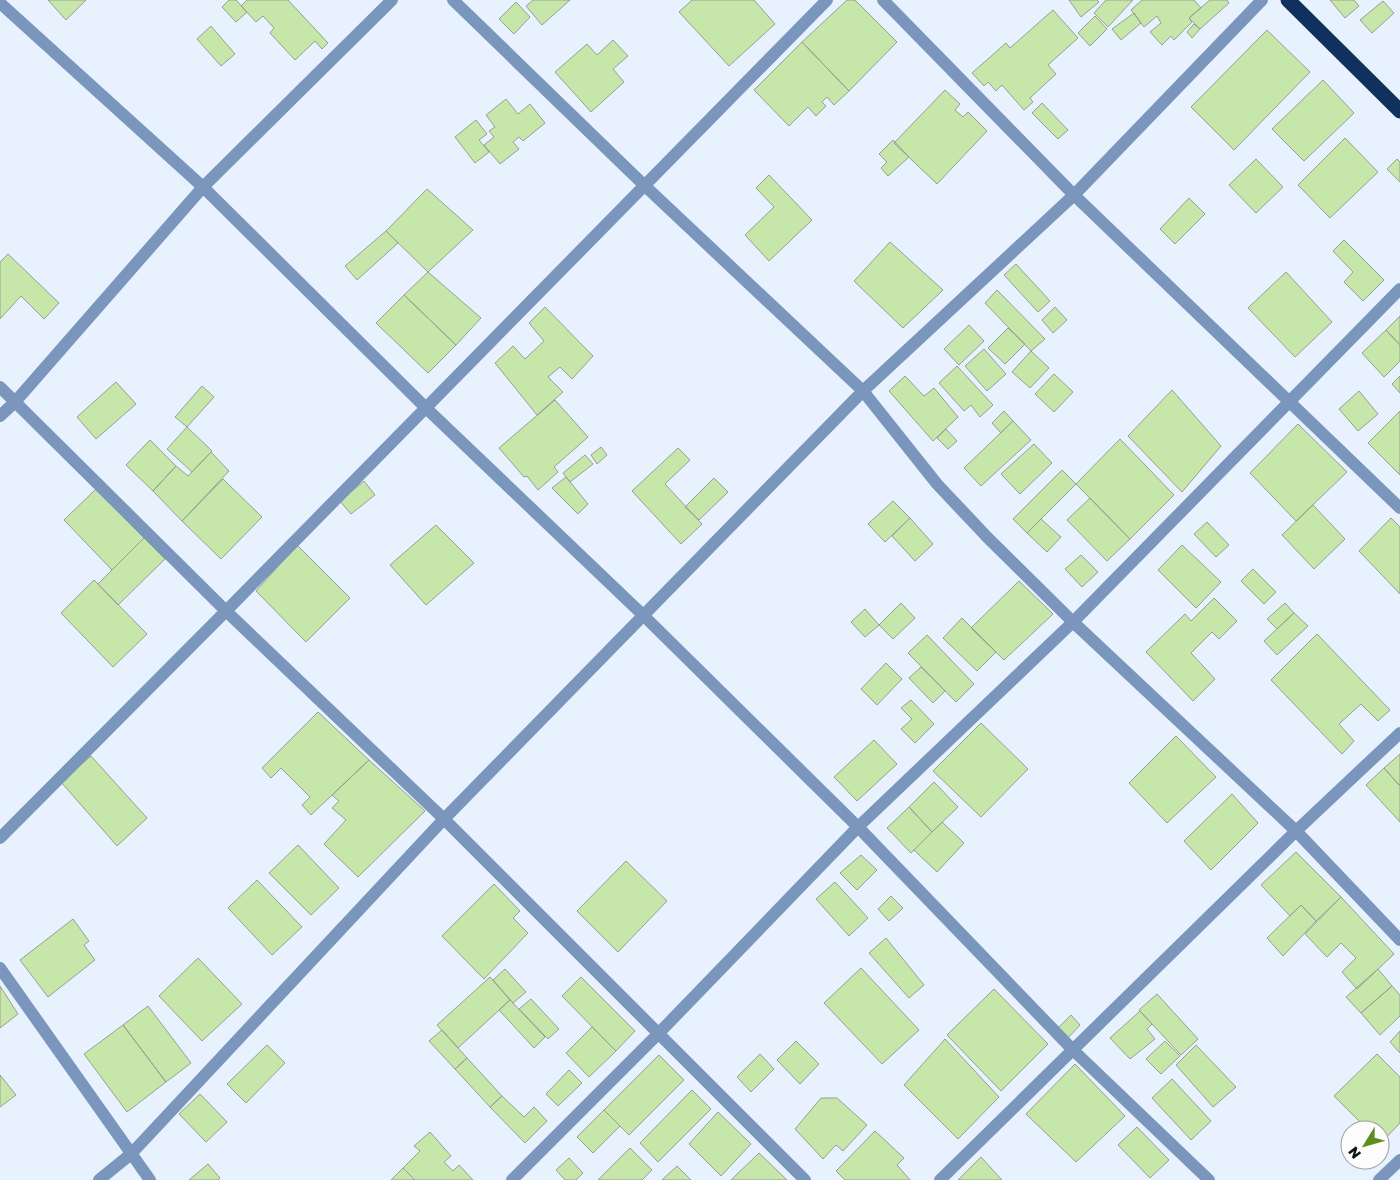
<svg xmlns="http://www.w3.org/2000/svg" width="1400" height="1180" font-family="'Golos Text',sans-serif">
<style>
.building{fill:#c7e7aa;stroke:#989f92}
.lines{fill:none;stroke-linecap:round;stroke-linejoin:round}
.minor{stroke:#7b96bd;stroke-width:12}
.highway{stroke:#10315d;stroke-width:15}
</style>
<rect width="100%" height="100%" fill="#e8f1fe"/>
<path class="building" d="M48,0H86L66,20Z
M229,0H236L247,12L236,22L222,7Z
M247,0H288L328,43L322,49L315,41L295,60L270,33L274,28L263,16L256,22L241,6Z
M533,0H570L542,25L526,6Z
M692,0H754L775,24L729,66L679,12Z
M847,0H855L897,42L849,91L802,42Z
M1069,0H1097L1099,2L1081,17Z
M1106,0H1133L1108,27L1094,13Z
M1142,0H1194L1201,8L1189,18L1192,22L1174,40L1171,36L1162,45L1150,32L1161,23L1157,16L1144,27L1131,10Z
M1210,0H1227L1229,3L1200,29L1189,18Z
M1330,0H1354L1359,6L1345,18Z
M1383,1L1394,13L1372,33L1360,20Z
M516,2L530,17L514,34L499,19Z
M1053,10L1078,38L1048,65L1056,74L1030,98L1033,102L1024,110L1002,85L996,91L988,82L984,86L972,73L1006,43L1010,48Z
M1134,13L1141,23L1121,40L1112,29Z
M1095,16L1107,29L1090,46L1078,33Z
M1194,24L1200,29L1192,38L1187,32Z
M211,26L235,54L221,66L197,39Z
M1267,30L1310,72L1234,150L1191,107Z
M613,40L628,56L613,69L624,82L591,112L555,72L587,44L597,55Z
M802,42L849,91L834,105L827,97L822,102L826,106L816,116L808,107L789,126L754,90Z
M1323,80L1354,113L1304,161L1272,129Z
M945,90L960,104L955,110L963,117L968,112L987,131L937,184L894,143Z
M506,99L518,114L530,104L545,123L523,141L519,137L513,142L519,149L500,164L484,145L494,137L489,131L495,127L486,115Z
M1042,103L1068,130L1058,139L1032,113Z
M476,120L487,134L479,140L489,152L475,163L455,137Z
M1345,138L1378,172L1330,218L1298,185Z
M893,140L909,157L888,176L881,168L887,162L879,154Z
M1256,159L1283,187L1256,213L1229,185Z
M1397,159L1400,162V182L1387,169Z
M769,175L812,220L769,261L745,235L774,207L756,188Z
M427,189L473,230L428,272L386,231Z
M1189,198L1205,214L1175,244L1160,229Z
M386,231L398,243L357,280L345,266Z
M1344,240L1384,280L1363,301L1344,282L1353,272L1333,251Z
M890,242L943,290L903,328L854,281Z
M8,254L59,303L44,319L21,296L0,319V262Z
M1016,264L1050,301L1038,312L1004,275Z
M428,272L481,318L456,345L404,295Z
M1286,272L1332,322L1295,357L1248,308Z
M997,290L1045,339L1031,351L985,303Z
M404,295L456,345L428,373L376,323Z
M545,307L593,356L572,379L560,367L548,377L563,392L537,415L495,363L513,346L525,359L544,341L529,323Z
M1055,307L1067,320L1053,333L1042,320Z
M1400,316V345L1386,330Z
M969,325L984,341L959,365L944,349Z
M1008,328L1025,344L1005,364L988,348Z
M1386,330L1400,345V361L1384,377L1362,353Z
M984,349L1006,374L987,391L965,366Z
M1031,351L1049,368L1030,388L1012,372Z
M957,366L993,405L980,417L971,405L964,411L939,383Z
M1054,374L1073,392L1054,412L1035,394Z
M905,376L924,396L934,388L958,417L933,441L889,391Z
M1400,376V393L1392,384Z
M116,382L136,404L96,439L77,417Z
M202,386L214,397L187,427L175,417Z
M1172,390L1221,446L1182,492L1128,436Z
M1359,391L1378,414L1358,431L1339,409Z
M555,400L588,437L554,467L558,472L538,490L527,476L524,477L499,448Z
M1004,411L1013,421L1001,433L992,423Z
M1400,411V475L1368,443Z
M1013,421L1031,440L981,486L964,468Z
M1298,424L1347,472L1296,521L1250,473Z
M187,427L212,451L192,472L167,449Z
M946,429L957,441L948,449L937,438Z
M1120,439L1174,495L1130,539L1076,484Z
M150,440L176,466L153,491L126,465Z
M1034,444L1052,463L1020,494L1001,474Z
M601,447L607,455L597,464L591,455Z
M678,448L690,460L665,484L702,524L681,544L632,491Z
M211,452L229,471L182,521L153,491L176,466L188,476Z
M585,455L593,464L570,482L563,473Z
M1062,470L1076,484L1027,533L1013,519Z
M566,477L588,504L578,514L552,488Z
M714,478L728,492L699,520L685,507Z
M223,479L262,517L221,559L182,521Z
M364,481L375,495L351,514L340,501Z
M96,489L144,538L112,570L64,520Z
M1090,498L1130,539L1107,561L1067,520Z
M893,501L910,518L885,542L868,524Z
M1313,505L1345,539L1314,569L1282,535Z
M910,518L933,544L915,561L892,536Z
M1391,518L1400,527V594L1359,551Z
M1041,519L1061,537L1047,552L1027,533Z
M1207,522L1229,545L1216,557L1194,534Z
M436,525L474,563L426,605L390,565Z
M144,538L165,559L118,605L98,584Z
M297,545L350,598L306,642L256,591Z
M1182,545L1221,582L1196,608L1158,570Z
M1081,555L1098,572L1082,587L1065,569Z
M1253,569L1276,592L1264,604L1241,581Z
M94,580L147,634L113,667L61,613Z
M1019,581L1053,614L1004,660L971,628Z
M1214,598L1237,621L1219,639L1212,632L1191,653L1215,679L1193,701L1146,652L1185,614L1191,621Z
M901,603L915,618L893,639L879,625Z
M1285,603L1294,613L1277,629L1267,619Z
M865,609L879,625L865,637L851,622Z
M1294,613L1308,626L1277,655L1264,641Z
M962,618L996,652L977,671L943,638Z
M1317,634L1390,710L1378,721L1361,704L1339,724L1354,741L1342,754L1271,680Z
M927,635L974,684L956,702L908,653Z
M886,663L902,679L877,705L861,689Z
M921,667L945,691L933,703L909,678Z
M911,700L934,724L915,743L901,729L912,719L901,708Z
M318,712L369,760L311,815L302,805L310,797L281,768L271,778L262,768Z
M981,723L1028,769L981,817L933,771Z
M1176,736L1216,777L1167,823L1129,783Z
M874,740L897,764L857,801L834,777Z
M1400,754V784L1399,785L1384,768Z
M91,756L147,818L117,846L61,782Z
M369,760L425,811L358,877L324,844L346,820L332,808L339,801L332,795Z
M1384,768L1400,786V822L1366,785Z
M934,782L958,807L932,832L909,807Z
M1232,794L1258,823L1211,870L1184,841Z
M909,807L932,832L911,853L887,828Z
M942,822L964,843L937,872L914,850Z
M298,845L339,888L311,915L269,873Z
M1296,852L1341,897L1316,921L1301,905L1290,916L1261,885Z
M861,855L877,870L857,890L840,873Z
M626,861L667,901L618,952L577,911Z
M257,880L302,927L272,955L228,908Z
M835,882L868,918L849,936L816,899Z
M494,884L520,911L513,918L528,933L484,979L442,936Z
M891,896L903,908L889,921L878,909Z
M1341,897L1394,954L1357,989L1342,972L1356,958L1341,943L1327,957L1305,934Z
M1301,905L1316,921L1283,956L1267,938Z
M73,919L89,941L84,945L95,960L48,997L20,960Z
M886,938L924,985L909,998L869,953Z
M198,958L242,1004L202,1041L159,996Z
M861,968L919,1030L882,1064L824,1003Z
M505,969L526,992L513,1003L493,980Z
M1378,969L1392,986L1361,1013L1346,997Z
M490,977L510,1000L458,1048L437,1025Z
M581,977L635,1031L616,1051L562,996Z
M0,986L18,1014L0,1028Z
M1392,986L1400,995V1016L1380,1035L1361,1013Z
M994,989L1048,1044L1001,1091L947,1035Z
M1157,994L1198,1039L1181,1055L1139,1010Z
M531,999L559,1029L548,1039L519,1009Z
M510,1000L545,1037L534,1048L499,1010Z
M148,1006L191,1063L166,1082L123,1025Z
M1140,1011L1152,1024L1147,1029L1155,1039L1130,1059L1110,1038Z
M1071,1015L1080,1025L1067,1039L1057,1029Z
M123,1025L166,1082L127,1112L84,1054Z
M592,1027L616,1051L589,1077L566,1053Z
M442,1030L467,1058L455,1069L429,1041Z
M1400,1031V1053L1390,1042Z
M945,1039L999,1097L958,1139L904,1085Z
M796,1041L819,1064L800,1084L777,1060Z
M1165,1041L1180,1056L1161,1074L1146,1059Z
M267,1045L285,1063L246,1103L227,1084Z
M1196,1045L1236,1087L1213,1107L1176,1065Z
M760,1054L774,1069L751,1092L737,1077Z
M1377,1054L1400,1077V1123L1381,1143L1380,1130H1368L1334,1096Z
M659,1055L684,1080L629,1135L604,1110Z
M467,1058L502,1096L490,1107L455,1069Z
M1075,1064L1125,1116L1076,1162L1026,1114Z
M569,1070L582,1083L558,1106L546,1094Z
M0,1075L16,1095L0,1107Z
M1172,1079L1211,1121L1191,1140L1152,1098Z
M692,1090L711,1109L658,1162L640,1143Z
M200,1094L227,1122L206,1142L179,1114Z
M502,1096L524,1117L534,1107L547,1121L525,1143L490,1107Z
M821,1098H837L867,1125L843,1151L836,1145L823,1159L795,1129Z
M604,1110L620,1126L593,1153L577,1137Z
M718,1112L751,1144L721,1176L689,1144Z
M1137,1127L1169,1160L1150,1178L1118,1145Z
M875,1131L904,1158L897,1165L910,1180H845L836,1171Z
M430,1132L451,1156L444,1162L453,1171L459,1165L473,1180H415L403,1168L420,1151L414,1146Z
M630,1148L652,1170L642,1180H598Z
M759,1153L787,1180H731Z
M981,1157L1002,1180H958Z
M569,1158L583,1173L576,1180H565L556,1170Z
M208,1164L220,1178L218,1180H189Z
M677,1166L691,1180H662Z
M403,1168L415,1180H391Z"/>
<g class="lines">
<path class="minor" d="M453,0L645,186L863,391L937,484L987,537L1073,622L1296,831L1400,940
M883,0L1074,195L1400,508
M0,3L203,187L426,408L644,616L858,827L1073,1050L1209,1180
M0,387L226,611L444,819L805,1180
M0,416L15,402L203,187L392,0
M0,838L226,611L827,0
M0,968L150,1180
M99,1180L131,1154L444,819L863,391L1074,195L1262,0
M512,1180L658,1034L858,827L1073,622L1400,289
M940,1180L1296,831L1400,733
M1379,1180L1400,1160"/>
<path class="highway" d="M1288,0L1400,111"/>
</g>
<g transform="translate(1365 1145) rotate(233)"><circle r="24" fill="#fdfdfd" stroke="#9e9fa1"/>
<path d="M0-4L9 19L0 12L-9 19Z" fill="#5e8c1f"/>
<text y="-8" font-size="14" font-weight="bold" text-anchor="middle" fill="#0f1216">N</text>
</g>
</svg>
